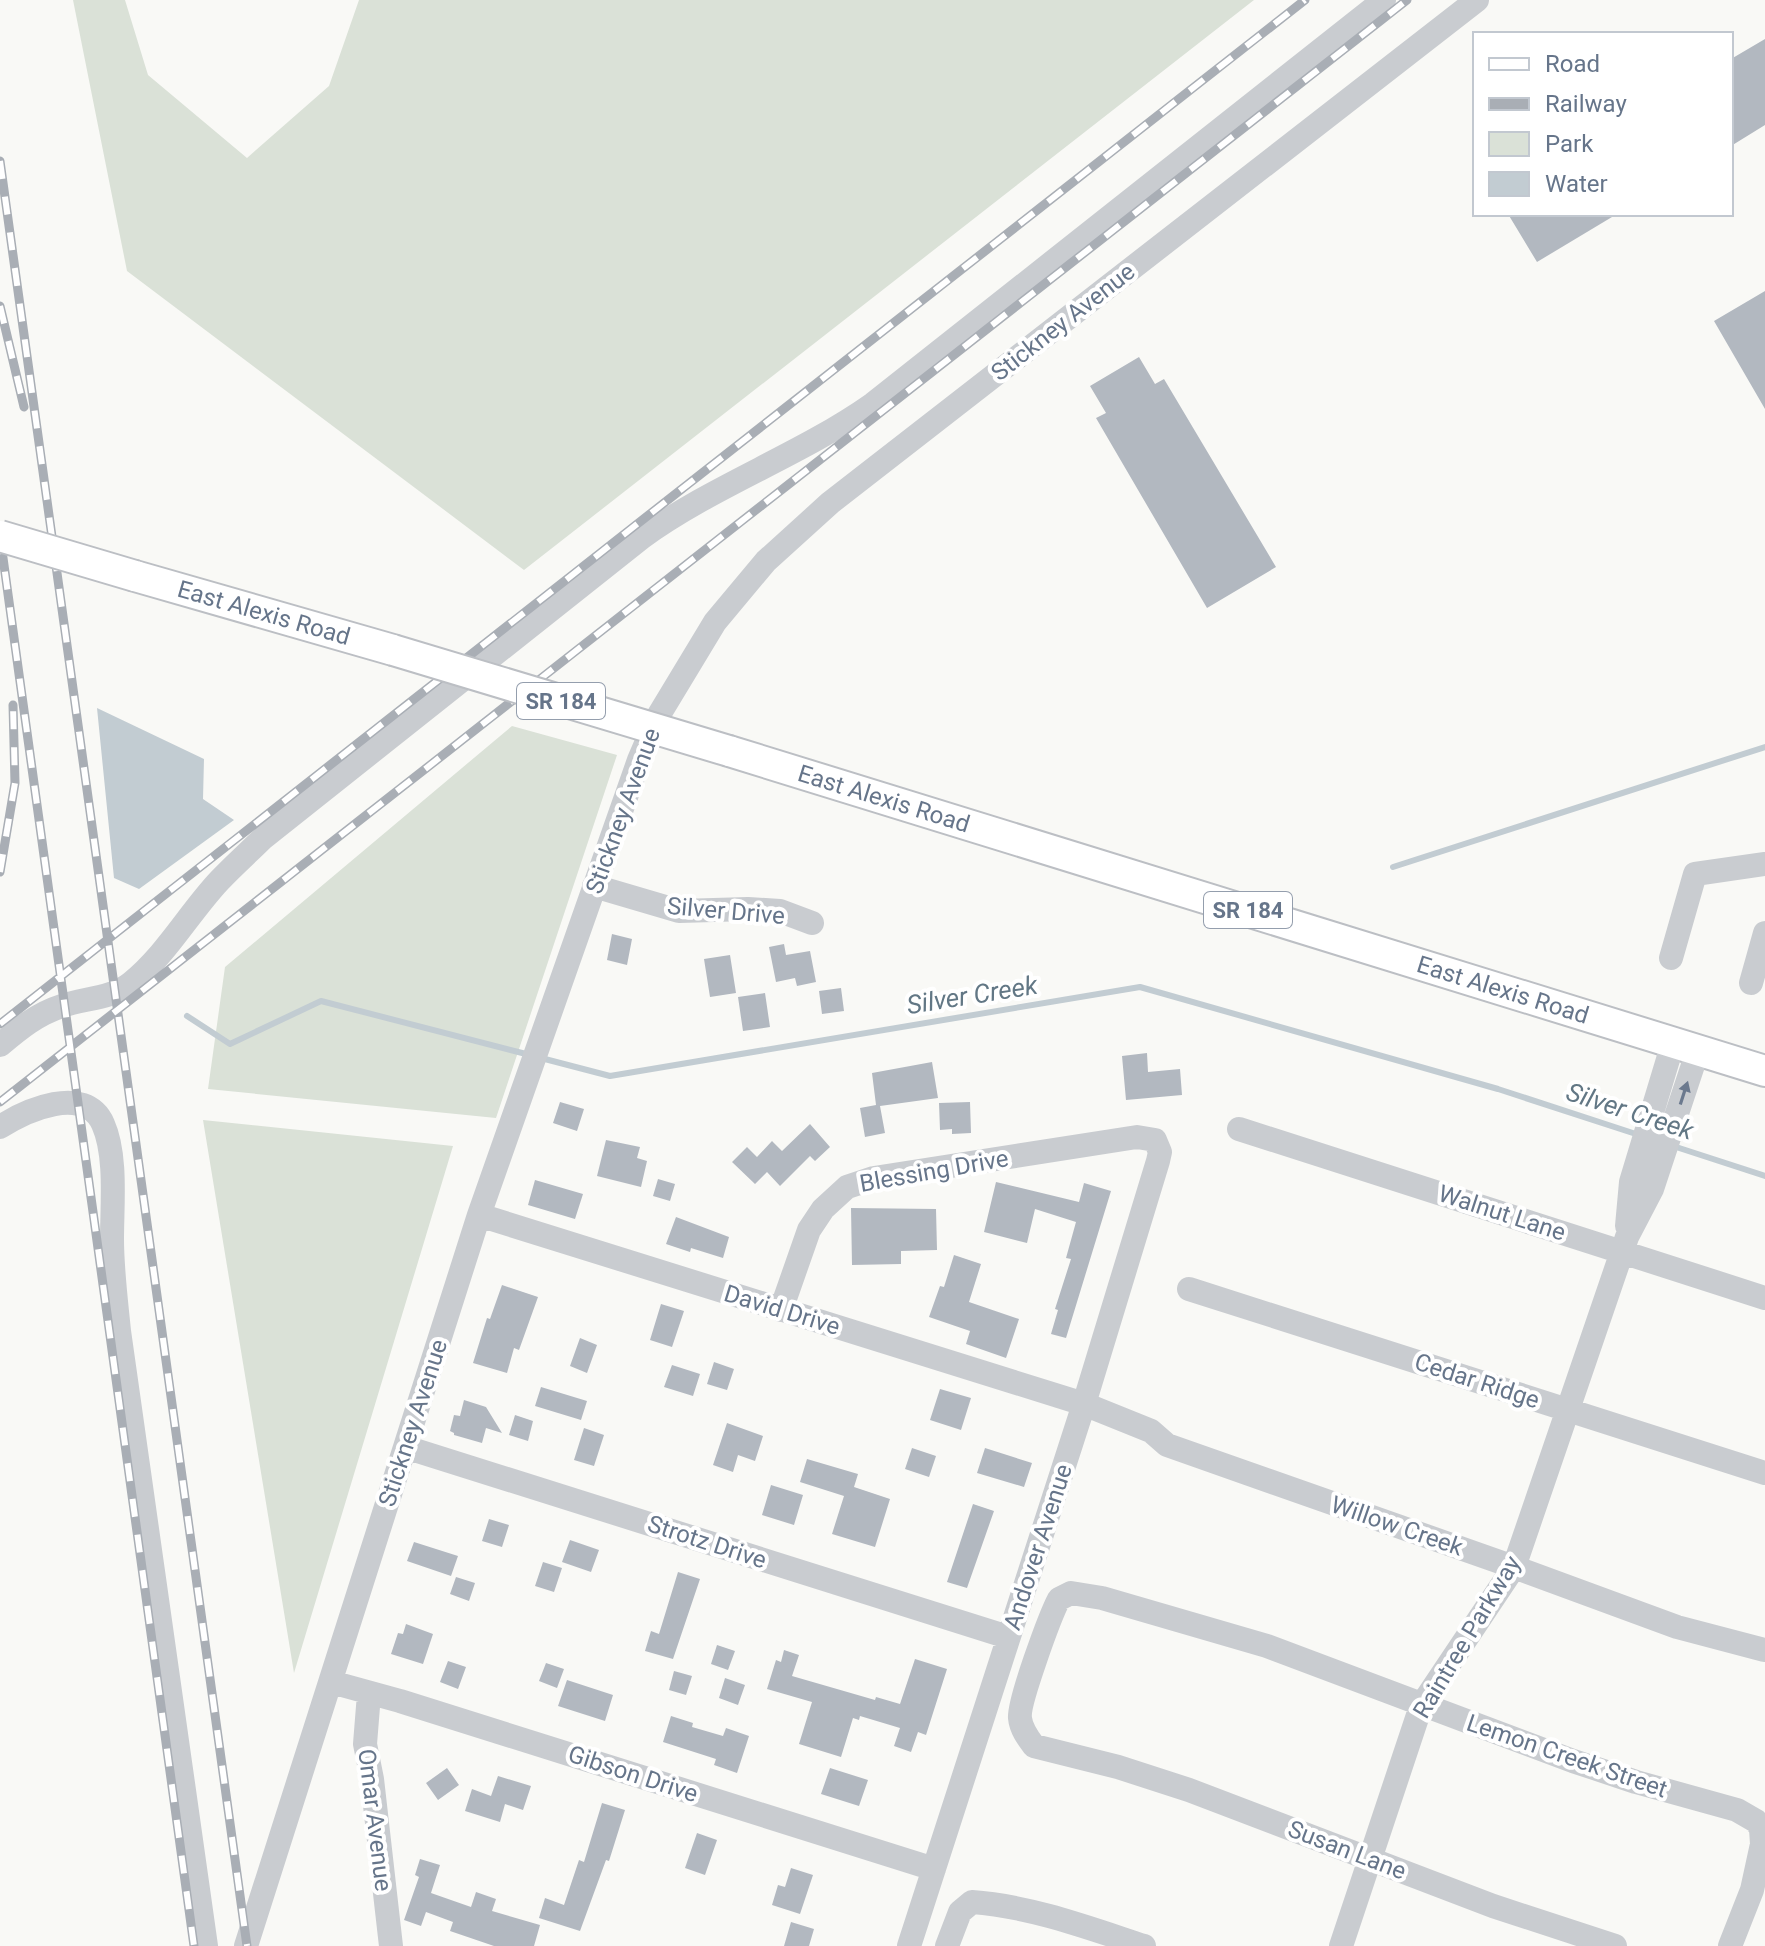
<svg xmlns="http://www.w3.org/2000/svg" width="1765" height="1946" font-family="Roboto,sans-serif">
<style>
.green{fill:#dae1d7}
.water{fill:#c2ccd2}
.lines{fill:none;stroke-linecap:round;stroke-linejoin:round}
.stream{stroke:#c2ccd2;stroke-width:6}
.building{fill:#b2b8c0}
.major-casing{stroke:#bcbfc4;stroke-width:34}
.minor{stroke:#c9ccd0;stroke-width:24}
.major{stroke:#fff;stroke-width:30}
.rail-casing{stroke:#a9aeb5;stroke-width:9}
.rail{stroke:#fff;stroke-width:6;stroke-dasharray:18;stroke-linecap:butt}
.major-bridge-casing{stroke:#bcbfc4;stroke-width:34;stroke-linecap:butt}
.major-bridge{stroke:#fff;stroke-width:30}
.oneway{fill:#6b798e}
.labels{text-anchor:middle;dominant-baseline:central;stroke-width:8;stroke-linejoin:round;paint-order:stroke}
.shield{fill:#fff;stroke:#949ead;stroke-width:2}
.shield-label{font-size:22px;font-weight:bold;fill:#66758a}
.street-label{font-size:24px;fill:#66758a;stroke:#fff}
.water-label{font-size:26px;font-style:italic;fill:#627785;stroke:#fff}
</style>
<rect width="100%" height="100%" fill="#f9f9f6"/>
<path class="green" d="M73,0H125L148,75L247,158L329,86L359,0H1254L524,570L127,271Z
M512,726L617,755L496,1118L208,1089L225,967Z
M203,1120L453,1146L294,1673Z"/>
<path class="water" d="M97,708L204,759L203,799L234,820L139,889L114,878Z"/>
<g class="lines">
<path class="stream" d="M1393,867L1765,747
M187,1016L230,1044L321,1001L530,1055
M541,1058L610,1076L1140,987L1498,1089L1639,1135
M1673,1146L1765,1176"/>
</g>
<path class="building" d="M1765,39V125L1731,146V59Z
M1508,214H1617L1537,262Z
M1765,291V409L1714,321Z
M1139,357L1155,384L1164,379L1276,567L1207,608L1096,418L1106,413L1090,386Z
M612,934L632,939L627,965L607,960Z
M784,944L786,955L810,951L816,982L797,986L795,978L776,982L769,947Z
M730,955L736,993L710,997L704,959Z
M841,988L844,1011L822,1014L819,991Z
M765,993L770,1027L743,1031L738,997Z
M1147,1053L1148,1072L1180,1069L1182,1095L1126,1100L1122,1056Z
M932,1062L938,1098L880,1106L885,1133L865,1137L860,1108L876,1105L872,1073Z
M560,1102L584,1109L577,1131L553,1123Z
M970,1102L971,1133L952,1134V1129L940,1130L939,1103Z
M810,1124L830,1147L815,1161L810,1156L780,1186L767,1172L755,1184L732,1162L747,1147L757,1157L772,1141L782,1151Z
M606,1140L640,1147L637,1158L647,1161L641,1187L597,1176Z
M658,1179L675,1184L670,1201L653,1196Z
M535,1180L583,1194L575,1219L528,1205Z
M996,1182L1079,1202L1084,1183L1111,1191L1066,1338L1051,1334L1058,1310L1055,1309L1071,1259L1066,1258L1076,1222L1035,1209L1027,1243L984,1232Z
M851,1208L936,1209L937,1250L901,1251V1264L852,1265Z
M676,1217L729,1237L723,1258L691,1248L690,1252L666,1244Z
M954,1255L981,1264L969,1302L1019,1319L1006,1358L966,1344L970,1331L929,1317L940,1286L944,1287Z
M502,1285L538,1297L519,1350L514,1348L507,1373L473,1363L487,1318L490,1319Z
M661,1304L684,1311L672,1347L650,1340Z
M580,1338L597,1345L587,1373L570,1366Z
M714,1362L734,1369L727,1390L707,1384Z
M672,1365L700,1374L693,1396L664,1387Z
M541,1387L587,1401L581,1420L535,1406Z
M940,1389L971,1398L961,1430L930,1420Z
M464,1400L486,1407L502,1433L486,1428L482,1443L454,1435V1433L450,1431L454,1415L460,1416Z
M515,1415L533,1421L528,1441L509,1435Z
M727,1423L763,1436L755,1461L738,1455L733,1472L713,1465Z
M584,1428L604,1435L594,1466L574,1460Z
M912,1448L936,1456L929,1477L905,1469Z
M985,1448L1032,1463L1024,1487L977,1473Z
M807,1459L858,1474L854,1487L890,1499L875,1547L832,1534L844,1496L800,1482Z
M771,1485L803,1495L794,1525L762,1515Z
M973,1504L994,1511L967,1588L947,1582Z
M489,1519L509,1525L502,1547L482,1541Z
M570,1540L599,1550L591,1572L562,1562Z
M414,1542L458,1556L451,1576L407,1561Z
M543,1562L562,1568L554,1592L535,1586Z
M678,1572L700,1579L673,1659L645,1651L651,1631L659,1634Z
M456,1577L475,1583L469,1601L450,1594Z
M406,1624L433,1634L423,1664L391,1654L398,1633L403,1634Z
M717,1645L735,1651L728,1670L711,1664Z
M784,1650L799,1655L792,1676L875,1700L876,1697L900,1704L915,1659L947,1669L926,1735L918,1732L911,1752L894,1746L900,1728L860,1716L859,1720L853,1718L841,1757L799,1744L812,1702L767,1689L776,1660L781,1662Z
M448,1661L466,1667L458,1689L440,1682Z
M546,1663L564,1669L557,1688L539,1681Z
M674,1671L692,1676L686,1695L669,1690Z
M725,1678L745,1685L738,1705L719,1698Z
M567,1680L613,1695L605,1721L558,1706Z
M671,1716L693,1723L692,1727L723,1736L726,1728L749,1736L737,1773L714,1765L716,1759L663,1742Z
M447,1768L459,1785L438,1800L426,1783Z
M830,1768L868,1780L859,1806L821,1794Z
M498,1776L531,1786L523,1810L505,1804L500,1822L465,1811L472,1789L491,1796Z
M602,1803L625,1810L609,1861L606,1860L580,1931L539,1918L545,1898L564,1905L579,1860L584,1862Z
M697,1833L717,1840L705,1875L685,1868Z
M420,1859L440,1865L431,1893L471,1907L476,1892L496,1899L492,1911L540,1925L534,1946H494L450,1931L453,1922L426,1912L421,1926L404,1920L419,1877L415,1875Z
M791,1868L813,1875L800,1914L772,1905L778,1885L785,1887Z
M791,1922L814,1929L809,1946H784Z"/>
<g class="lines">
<g class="major-casing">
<g id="major">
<path id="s1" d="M135,576L393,650"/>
<path id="s2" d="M729,751L1765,1071"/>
</g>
</g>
<path class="minor" d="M594,886L679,911L748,909L780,911L812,923
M1671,958L1695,874L1765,864
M1751,983L1765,933
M0,1045C19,1029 37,1014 62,1006C85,998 111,999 131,983C166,955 189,913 219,881C233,866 249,852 263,838L641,538C714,485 799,456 873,404L1384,0
M0,1127C25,1111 85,1083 103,1124C117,1155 112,1205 112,1239C112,1270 116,1300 119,1331L206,1946
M1239,1129L1765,1298
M479,1215L1084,1404L1151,1431L1167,1445L1514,1567L1677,1627L1764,1650
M1627,1226L1631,1182L1673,1043
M1189,1289L1765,1473
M781,1310L809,1230L823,1209L847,1187L874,1178L1137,1137L1155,1140L1160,1152L1158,1161L1084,1404L909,1946
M405,1447L1008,1637
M331,1682L400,1701L934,1869
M369,1694L365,1744L372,1779L391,1946
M246,1946L479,1215L639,760L657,718L715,622L766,561L830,503L1477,0
M947,1946L960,1912L972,1902C1030,1906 1089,1928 1144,1946
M1341,1946L1421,1706L1514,1567L1627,1237L1652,1189L1698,1050
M1615,1946L1493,1906L1189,1790L1118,1767L1034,1746C1028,1738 1021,1729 1020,1718C1018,1703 1050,1616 1059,1599L1071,1593L1102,1598L1267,1646L1573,1761L1636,1782L1737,1810L1756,1821L1761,1829L1762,1844L1752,1890L1730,1946"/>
<use href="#major" class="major"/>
<g class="rail-casing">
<path id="rail" d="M0,161L247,1946
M0,306L24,407
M0,536L194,1946
M0,872L15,783L13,705
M0,1024L1305,0
M0,1102L1407,0"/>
</g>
<use href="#rail" class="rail"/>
<g class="major-bridge-casing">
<path id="major-bridge" d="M0,536L135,576
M393,650L729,751"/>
</g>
<use href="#major-bridge" class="major-bridge"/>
</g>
<defs><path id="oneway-solid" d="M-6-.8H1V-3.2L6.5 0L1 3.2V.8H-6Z" transform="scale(2)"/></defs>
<use class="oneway" href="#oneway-solid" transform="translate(1684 1093) rotate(-72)"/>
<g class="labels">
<g class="shield">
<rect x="517" y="683" width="88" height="36" rx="6"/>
<rect x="1204" y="892" width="88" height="36" rx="6"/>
</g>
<g class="shield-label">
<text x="561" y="701">SR 184</text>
<text x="1248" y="910">SR 184</text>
</g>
<g class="street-label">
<text transform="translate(1063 322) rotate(-38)">Stickney Avenue</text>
<text stroke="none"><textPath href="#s1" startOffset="134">East Alexis Road</textPath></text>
<text stroke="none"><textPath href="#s2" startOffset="162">East Alexis Road</textPath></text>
<text transform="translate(623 811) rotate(-70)">Stickney Avenue</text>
<text transform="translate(726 911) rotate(5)">Silver Drive</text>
<text stroke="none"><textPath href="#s2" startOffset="810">East Alexis Road</textPath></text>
<text transform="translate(934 1171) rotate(-10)">Blessing Drive</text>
<text transform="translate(1502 1213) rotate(18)">Walnut Lane</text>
<text transform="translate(782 1310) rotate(17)">David Drive</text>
<text transform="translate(1477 1381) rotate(18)">Cedar Ridge</text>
<text transform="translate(413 1423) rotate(-72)">Stickney Avenue</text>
<text transform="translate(1397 1526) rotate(19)">Willow Creek</text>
<text transform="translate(707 1542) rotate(18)">Strotz Drive</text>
<text transform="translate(1038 1547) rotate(-72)">Andover Avenue</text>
<text transform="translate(1467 1637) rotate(-59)">Raintree Parkway</text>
<text transform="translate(1567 1756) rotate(19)">Lemon Creek Street</text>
<text transform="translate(633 1774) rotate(18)">Gibson Drive</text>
<text transform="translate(375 1820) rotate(83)">Omar Avenue</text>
<text transform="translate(1347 1850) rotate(21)">Susan Lane</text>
</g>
<g class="water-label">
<text transform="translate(972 995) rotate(-9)">Silver Creek</text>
<text transform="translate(1630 1111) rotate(18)">Silver Creek</text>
</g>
</g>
<rect x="1473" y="32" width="260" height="184" fill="#ffffff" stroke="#c2c8d0" stroke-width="2"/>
<rect x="1489" y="58" width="40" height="12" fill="#ffffff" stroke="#c2c8d0" stroke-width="2"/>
<text x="1545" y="72" font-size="24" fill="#66758a">Road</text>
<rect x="1489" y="98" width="40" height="12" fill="#a9aeb5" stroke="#c2c8d0" stroke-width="2"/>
<text x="1545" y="112" font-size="24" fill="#66758a">Railway</text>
<rect x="1489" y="132" width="40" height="24" fill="#dae1d7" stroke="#c2c8d0" stroke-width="2"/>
<text x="1545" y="152" font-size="24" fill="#66758a">Park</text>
<rect x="1489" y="172" width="40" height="24" fill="#c2ccd2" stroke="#c2c8d0" stroke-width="2"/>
<text x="1545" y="192" font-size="24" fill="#66758a">Water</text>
</svg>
